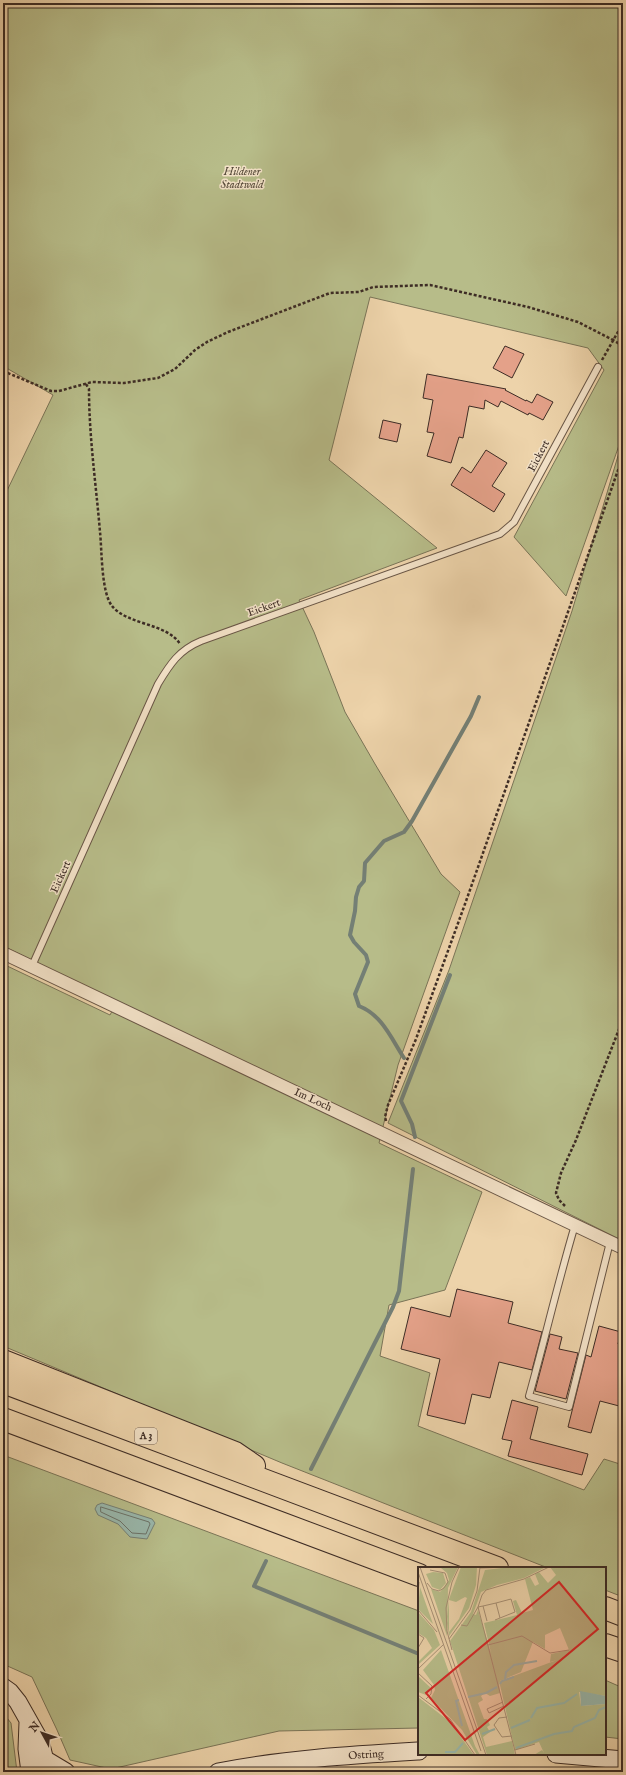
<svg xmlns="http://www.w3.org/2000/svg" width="626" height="1775" font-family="'IM FELL English',serif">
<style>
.green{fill:#b7bc89;stroke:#7a7457}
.water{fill:#99b7ab;stroke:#747f75}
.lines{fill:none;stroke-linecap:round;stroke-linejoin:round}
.shore{stroke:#6b7268;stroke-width:1}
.stream{stroke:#747f75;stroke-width:4}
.building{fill:#e4a189;stroke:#3d2c25}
.service-casing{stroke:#695646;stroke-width:8}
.minor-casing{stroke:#695646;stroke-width:14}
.secondary-casing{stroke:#3d2c25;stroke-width:19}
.motorway-casing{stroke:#3d2c25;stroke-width:24}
.path{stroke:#3d2c25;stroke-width:2.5;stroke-dasharray:3 2;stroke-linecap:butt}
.service{stroke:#f3e2c8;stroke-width:6}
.minor{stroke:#f3e2c8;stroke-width:12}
.secondary{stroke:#f3e2c8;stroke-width:17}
.motorway{stroke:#edd3aa;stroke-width:22}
.labels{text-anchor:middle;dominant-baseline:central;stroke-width:3;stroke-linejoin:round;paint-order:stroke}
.shield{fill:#f3e2c8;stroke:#746356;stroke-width:1}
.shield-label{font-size:10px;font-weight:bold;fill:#3d2c25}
.park-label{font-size:11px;font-style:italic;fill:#554939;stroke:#f3e2c8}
.street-label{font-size:11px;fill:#3d2c25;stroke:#f3e2c8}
.inset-river{fill:none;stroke:#99b7ab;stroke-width:2}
.inset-road{fill:none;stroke:#a79075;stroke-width:1}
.view{fill:#d62828;fill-opacity:0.15;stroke:#d62828;stroke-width:2}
.inset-edge{fill:none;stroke:#3d2c25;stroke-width:2}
</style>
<rect width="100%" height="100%" fill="#edd3aa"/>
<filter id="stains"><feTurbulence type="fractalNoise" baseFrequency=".005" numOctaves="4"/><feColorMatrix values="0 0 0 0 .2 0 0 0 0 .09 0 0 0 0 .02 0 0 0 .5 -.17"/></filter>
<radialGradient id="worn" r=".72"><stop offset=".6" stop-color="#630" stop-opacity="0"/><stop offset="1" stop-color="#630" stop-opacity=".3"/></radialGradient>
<path class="green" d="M3,3H623V434L566,596L514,537L604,370L588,348L370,297L329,460L437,548L299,600L314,632L345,712L375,764L441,874L460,892L398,1065L379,1143L482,1192L445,1290L389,1305L380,1356L430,1373L418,1426L584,1490L604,1459L623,1465V1597L605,1590V1568H548L282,1463L3,1346V964L110,1015L117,1002L3,946V499L53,395L3,366Z
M623,439V1241L388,1123L449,970L572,611Z
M3,1455L419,1611V1728L279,1731L111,1769L70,1760L57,1730L32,1677L3,1664Z
M605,1680L623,1688V1739L605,1737Z
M3,1713L11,1723L17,1772H3Z
M368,1768L573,1769L600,1772H339Z"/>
<path class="water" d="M102,1503L152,1519L155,1523L147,1539L130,1537L118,1524L98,1515L95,1509L97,1505Z"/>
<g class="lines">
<path class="shore" d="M101,1507L149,1522L150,1524L146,1534L132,1533L120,1521L101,1512Z"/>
<path class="stream" d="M404,1058C391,1038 382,1015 359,1006L355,994L368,962L366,955L354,942L350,935L355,911L356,897L359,887L364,881L365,863L384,841L404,832L412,821L471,716L479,697
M415,1137L412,1124L401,1101L450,975
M311,1469L393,1307L399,1291L413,1169
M266,1561L254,1586L419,1654"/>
</g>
<path class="building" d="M505,346L524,354L512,378L493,368Z
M427,374L506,389L505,390L526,401V400L532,403L537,394L553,402L543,420L529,413L528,415L501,401L498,407L485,400L484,409L469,406L463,438L459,437L451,463L427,456L434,433L427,432L433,400L423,398Z
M383,420L401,424L397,442L379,438Z
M486,450L507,463L492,486L505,494L494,512L451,485L462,467L471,473Z
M457,1289L513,1302L508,1323L542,1332L532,1370L499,1362L490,1398L472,1394L465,1424L427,1415L440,1359L401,1349L411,1307L450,1317Z
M599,1326L621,1332L618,1344H623V1407L600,1401L591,1433L568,1427L586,1355L591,1357Z
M550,1334L562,1337L559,1349L578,1353L566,1399L535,1391Z
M512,1400L538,1407L530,1439L588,1454L582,1475L508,1456L512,1441L502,1439Z"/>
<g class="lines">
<g class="service-casing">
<path id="service" d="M32,966L158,684C170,664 179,650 201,641L500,534L514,522L598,367
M575,1225C558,1282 545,1339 529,1396L569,1407L610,1242"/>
</g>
<g class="minor-casing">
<path id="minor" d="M3,953L623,1248"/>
</g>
<g class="secondary-casing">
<path id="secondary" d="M3,1687L10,1692L18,1702L40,1741L48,1772
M28,1722L27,1749L30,1772
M556,1754L623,1760
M46,1760L66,1772
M218,1772C284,1759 352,1755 419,1751"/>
</g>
<g class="motorway-casing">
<path id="motorway" d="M3,1361L235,1453L254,1466
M3,1382L497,1568
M3,1419L419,1575
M605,1608L623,1615
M605,1645L623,1651"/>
</g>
<path class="path" d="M614,339L613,340L623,346
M602,360L623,323
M3,371L51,391H59L92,382L124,383L158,378L175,369L195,350L207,342L228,332L330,293L359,292L373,287L430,285L528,307L578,322L613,340
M86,384L89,389C89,437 96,484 100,532C102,550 101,592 112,606C127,625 167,623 180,644
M386,1121L385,1117L388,1105L416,1039L465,904L623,456
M565,1206L559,1200L556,1193L561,1173L576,1140L623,1019"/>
<use href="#service" class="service"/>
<use href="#minor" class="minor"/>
<use href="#secondary" class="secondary"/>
<use href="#motorway" class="motorway"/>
</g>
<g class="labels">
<rect class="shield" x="135" y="1428" width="22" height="16" rx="3"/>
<g class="shield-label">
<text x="146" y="1436">A 3</text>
</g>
<g class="park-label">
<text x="242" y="172">Hildener<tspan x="242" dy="13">Stadtwald</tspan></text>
</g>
<g class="street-label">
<text transform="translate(539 456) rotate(-62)">Eickert</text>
<text transform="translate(264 608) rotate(-20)">Eickert</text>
<text transform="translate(61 877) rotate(-66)">Eickert</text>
<text transform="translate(313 1100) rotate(25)">Im Loch</text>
<text transform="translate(366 1755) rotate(-4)">Ostring</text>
</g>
</g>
<g transform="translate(418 1567)">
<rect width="188" height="188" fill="#edd3aa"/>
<path d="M40,0L30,21L29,69L13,22L22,25L31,13L29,6L23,1ZM43,0H59L58,18L51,41L31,69L29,54L31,32ZM47,30L49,31L41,52L31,65V33L38,35ZM93,0H128L106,11L79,18L63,25L55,47L58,48L60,43L73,86L66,56L99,48L95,34L98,33L104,46L115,43L107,12L112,10L117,19L121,17L117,7L121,5L130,16L138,8L132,0H188V129L161,125L163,139L188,137V188H116L124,183L126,186L121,175L97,183L81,114L82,126L72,129L67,126L63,129L65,133L60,136L66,152H69L72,158L69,160L72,165L65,170L68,180L94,174L97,188H69L32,74L53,45L67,3ZM142,61L151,83L133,87L132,95L139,93L82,114L103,105L115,75L127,82V68ZM15,5L25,6L28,16L22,23L14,20L8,7ZM2,20L15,57L0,42ZM0,45L16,63L22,78L1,97L0,95L14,81L8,71L0,66ZM23,83L57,179L62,188H59L44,163L13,131L17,123L16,118L5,103ZM0,109L13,121L8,128L0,125ZM0,130L31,154L56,188L0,187Z" fill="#b7bc89" fill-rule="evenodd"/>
<path d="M162,124L188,129V137L163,139Z" fill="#99b7ab"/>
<path class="inset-river" d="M87,112L88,105L96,98L119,94M82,117L84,114L96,110M50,130L68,126L79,120M41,133L38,134L44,159M113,151L119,141L146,136L159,127M93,161L112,153M64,167L77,162M98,181L136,167L154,164L156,160L177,151L181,143L188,140M27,185H37L45,176"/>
<path class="inset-road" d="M2,0L68,188M62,1L91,0M0,5L63,184M9,16L14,22L21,24L26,21L30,15L27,6L12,3M0,27L1,15M78,36L93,32L97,45L82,51M65,39L78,36L82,51L77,53M60,40L98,188M60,40L65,39L69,54M0,43L19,65M43,58L49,59L60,40L64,28L68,23L106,12L131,0M0,67L6,71L0,81M31,72L52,43L59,24L62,0M70,78L104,69L132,86L151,83M34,83L29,64L28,41L34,15L41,0M0,102L26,77M0,106L14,119L13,127L8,132M0,128L32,152L57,188M85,135L69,142L71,146L86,139M89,150L81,151L76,158L84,170L94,169M97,183L117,177"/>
<path class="view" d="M141,15L180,62L47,173L8,126Z"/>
<rect width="188" height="188" class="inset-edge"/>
</g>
<rect width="626" height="1775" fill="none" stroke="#edd3aa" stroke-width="16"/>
<rect x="4" y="4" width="618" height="1767" fill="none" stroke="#3d2c25" stroke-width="2"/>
<rect x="8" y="8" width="610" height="1759" fill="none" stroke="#3d2c25"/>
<g transform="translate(42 1733) rotate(310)" stroke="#f3e2c8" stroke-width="3" paint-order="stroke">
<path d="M0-3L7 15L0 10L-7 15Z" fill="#3d2c25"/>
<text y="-6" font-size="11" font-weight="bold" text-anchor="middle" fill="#3d2c25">N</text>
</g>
<rect width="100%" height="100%" filter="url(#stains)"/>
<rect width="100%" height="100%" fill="url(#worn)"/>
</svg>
